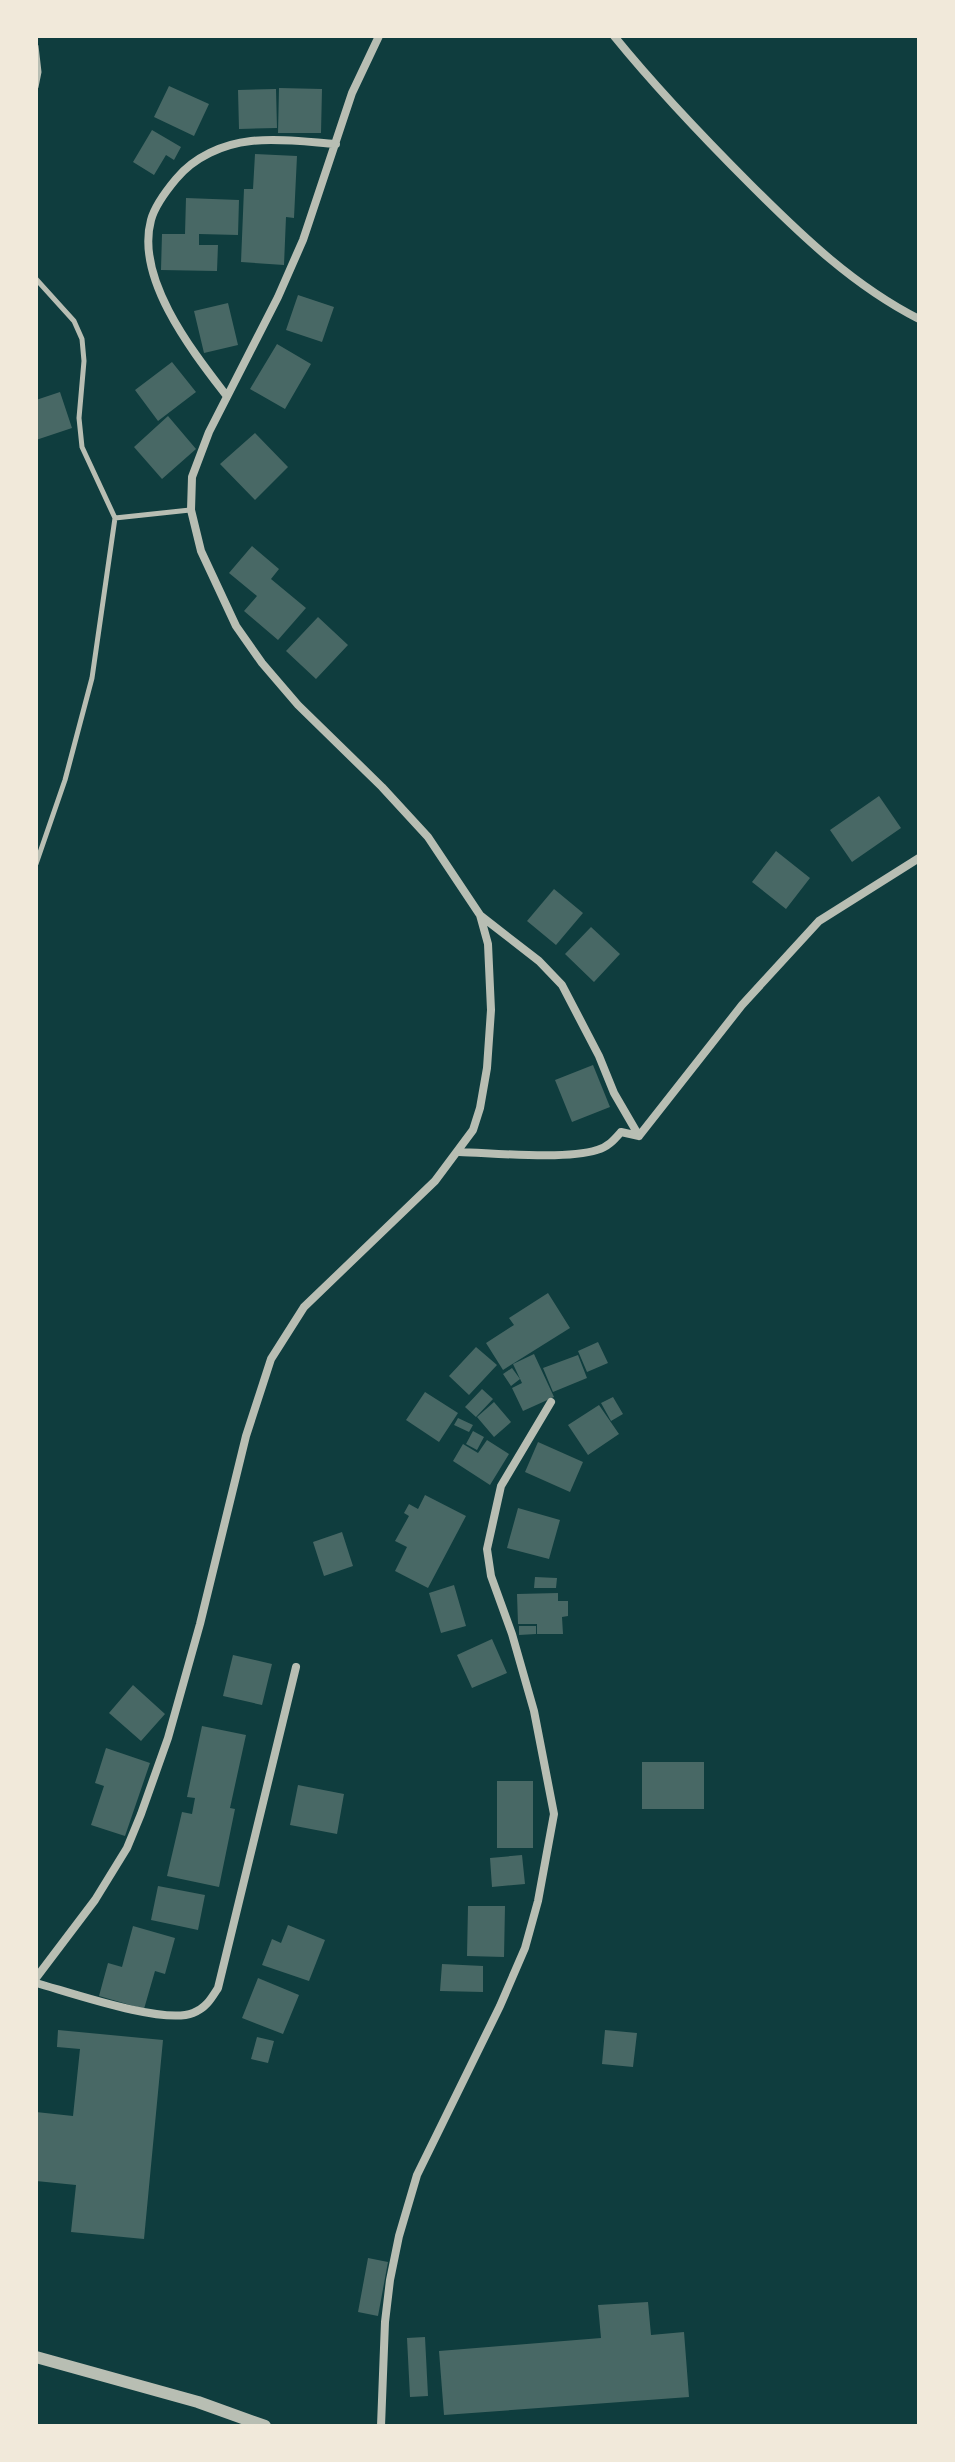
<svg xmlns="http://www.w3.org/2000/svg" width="955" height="2462" font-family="'DM Sans',sans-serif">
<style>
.building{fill:#486865}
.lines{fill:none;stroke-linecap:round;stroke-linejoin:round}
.service{stroke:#b8beb3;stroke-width:5}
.minor{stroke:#b8beb3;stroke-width:8}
.tertiary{stroke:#b8beb3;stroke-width:12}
</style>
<rect width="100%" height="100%" fill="#0f3d3e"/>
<path class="building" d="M169,86L209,104L194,136L154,117Z
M279,88L322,89L321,133H278Z
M276,89L277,128L239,129L238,90Z
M152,130L181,147L174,160L166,155L154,175L133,162Z
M255,154L297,156L294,218L286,217L284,265L241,262L244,189H253Z
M186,198L239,200L238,235L199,234V245H218L217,271L161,270L162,234H185Z
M298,295L334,307L322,342L286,330Z
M228,303L238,345L204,353L194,311Z
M277,344L311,364L285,409L250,389Z
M172,362L196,392L158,421L135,390Z
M60,392L72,428L36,440V400Z
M168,416L196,449L162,479L134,447Z
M255,433L288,467L255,500L220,464Z
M252,546L279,569L271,579L306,608L278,640L244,611L257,596L229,573Z
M318,617L348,645L316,679L286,651Z
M879,796L901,828L852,862L830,830Z
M776,851L810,878L786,909L752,882Z
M554,889L583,913L556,945L527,921Z
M591,927L620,954L594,982L565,954Z
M593,1065L610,1107L572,1122L555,1080Z
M548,1293L570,1328L503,1370L486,1343L514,1325L509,1318Z
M598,1342L608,1363L587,1372L578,1351Z
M476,1347L497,1365L469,1395L449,1376Z
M534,1354L554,1397L523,1411L512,1388L522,1383L513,1364Z
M578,1355L587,1378L553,1392L543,1368Z
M512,1368L520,1379L511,1386L503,1374Z
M482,1389L493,1399L476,1417L465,1407Z
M425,1392L458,1413L439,1442L406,1420Z
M613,1397L623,1414L611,1421L601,1403Z
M494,1402L511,1422L494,1437L477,1417Z
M599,1405L619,1434L588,1455L568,1425Z
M458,1418L473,1425L469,1432L454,1425Z
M473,1431L484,1437L477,1450L466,1444Z
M487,1440L509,1454L490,1485L453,1461L463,1444L478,1453Z
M538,1442L583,1462L570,1492L525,1472Z
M425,1495L466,1516L428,1588L395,1571L407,1547L395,1541L409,1516L404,1513L409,1504L418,1509Z
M518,1508L560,1520L549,1559L507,1548Z
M342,1532L353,1566L324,1576L313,1542Z
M535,1577L557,1578L556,1588H534Z
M454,1585L466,1626L441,1633L429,1593Z
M558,1593V1601H568V1616L562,1617L563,1634H537V1624H518L517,1594Z
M519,1626H536V1634L519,1635Z
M492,1639L507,1673L472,1688L457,1655Z
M233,1655L272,1664L262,1705L223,1696Z
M133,1685L165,1714L141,1741L109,1713Z
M202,1726L246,1735L230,1808L235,1809L219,1887L167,1876L182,1812L192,1814L195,1798L187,1797Z
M106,1748L150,1763L125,1836L91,1825L104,1786L95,1783Z
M642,1762H704V1809H642Z
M497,1781H533V1848H497Z
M298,1785L344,1794L337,1834L290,1825Z
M522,1855L525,1884L492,1887L490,1858Z
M158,1886L205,1895L198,1930L151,1920Z
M468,1906H505L504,1957L467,1956Z
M288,1925L325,1940L309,1981L262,1965L272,1939L281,1943Z
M133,1926L175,1938L165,1974L155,1971L144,2009L99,1996L108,1963L122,1967Z
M442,1964L483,1966V1992L440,1991Z
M258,1978L299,1995L283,2034L242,2018Z
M58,2030L163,2040L144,2239L71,2232L76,2185L36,2181V2112L73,2116L80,2049L57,2047Z
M605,2030L637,2033L633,2067L602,2064Z
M257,2037L274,2041L268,2063L251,2059Z
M368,2258L388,2262L378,2316L358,2312Z
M648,2302L651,2335L684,2332L689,2397L444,2415L439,2351L601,2338L598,2305Z
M425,2337L428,2396L410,2397L407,2338Z"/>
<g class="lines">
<path class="service" d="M36,46L39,72L36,87
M36,279L74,321L82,339L84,361L79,418L82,447L115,518L190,510
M36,864L65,780L92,678L115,518"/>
<path class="minor" d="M614,36C657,89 703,137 751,185C802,236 854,286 919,319
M226,395C193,352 135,279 151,220C155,205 166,191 176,179C194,157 223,144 251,141C279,138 308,142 336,144
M639,1136L742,1005L819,921L919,858
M459,1152C494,1153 566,1160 597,1150C608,1147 614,1140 621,1132L639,1136L614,1093L599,1056L562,985L539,961L481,916
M36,1978L95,1900L127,1848L141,1814L168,1738L200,1624L246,1436L271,1359L304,1307L435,1181L473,1130L480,1108L487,1068L491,1010L488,944L480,915L428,837L382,787L298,705L262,663L236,626L201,551L191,510L192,477L209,432L278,297L303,240L352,93L379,36
M36,1983C69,1992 163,2025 193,2013C206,2008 211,1999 218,1988L296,1667
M381,2426L385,2322L390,2280L399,2236L417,2175L500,2006L525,1948L538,1901L554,1814L534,1711L512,1634L491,1576L487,1549L501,1486L551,1402"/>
<path class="tertiary" d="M36,2357L198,2402L265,2426"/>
</g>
<rect width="955" height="2462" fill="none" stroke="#f1e9da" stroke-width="76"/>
</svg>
